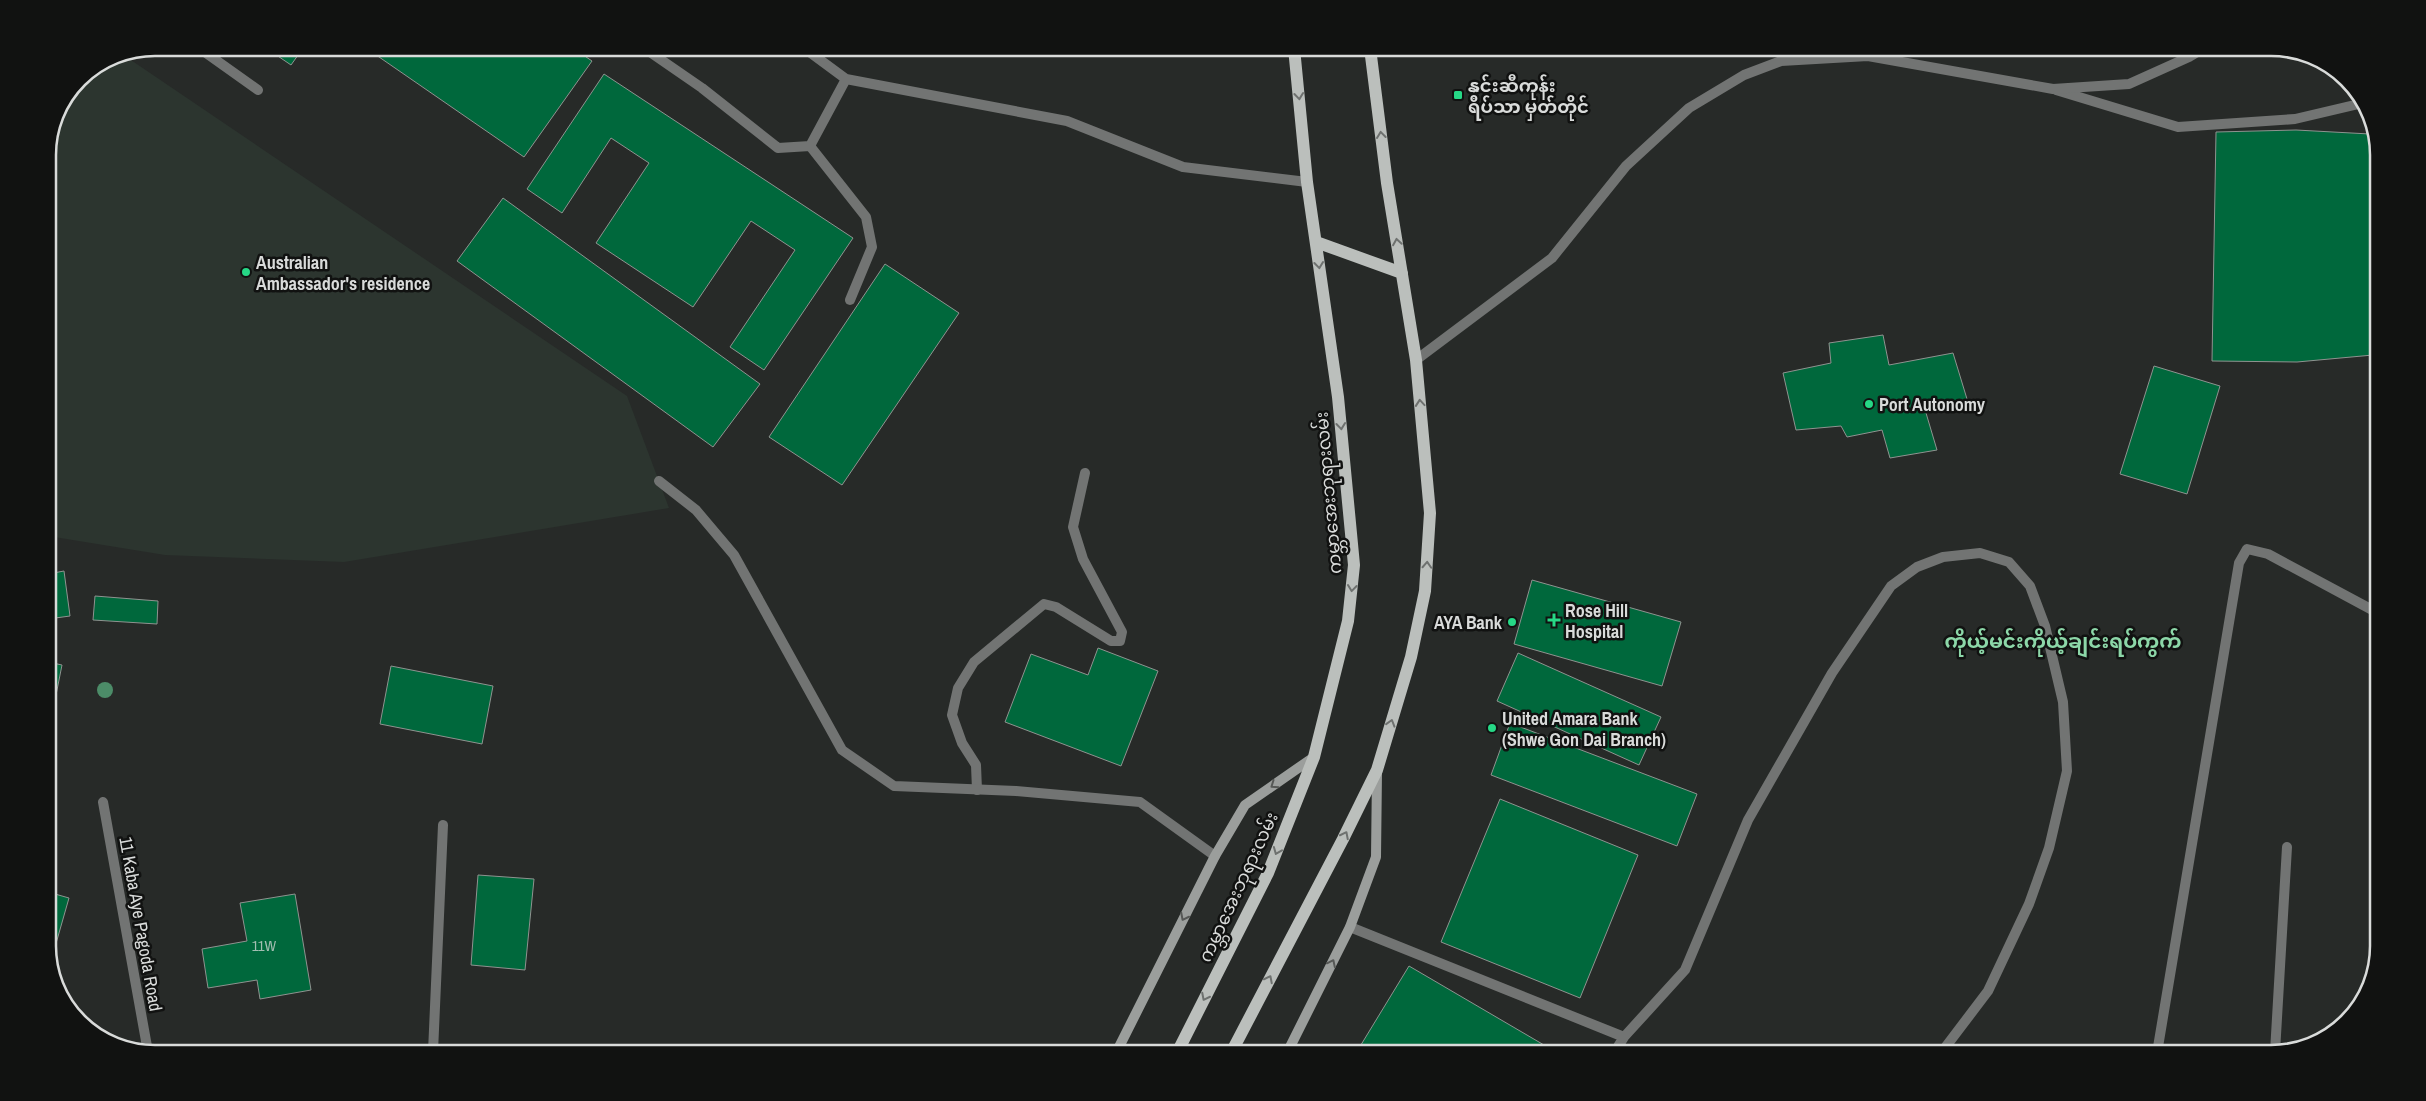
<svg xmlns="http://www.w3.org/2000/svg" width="2426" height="1101" font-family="'Archivo Narrow','Noto Sans Myanmar',sans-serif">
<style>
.built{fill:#2c352f}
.building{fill:#00683c;stroke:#8f9390}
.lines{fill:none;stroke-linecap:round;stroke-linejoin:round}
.lane{stroke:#727473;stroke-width:10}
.street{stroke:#727473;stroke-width:10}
.secondary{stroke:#9b9e9c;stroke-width:10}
.primary{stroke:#bbbfbc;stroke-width:12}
.tree{fill:#4c8c68}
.oneway{stroke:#6e716f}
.oneway2{stroke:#565856}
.poi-dot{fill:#26d886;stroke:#111211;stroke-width:2}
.labels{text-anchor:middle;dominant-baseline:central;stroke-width:5;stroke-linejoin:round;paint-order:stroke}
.number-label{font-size:15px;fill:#a3beb2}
.poi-label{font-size:18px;font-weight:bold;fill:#d9dbda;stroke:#111211;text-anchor:start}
.street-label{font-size:18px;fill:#d9dbda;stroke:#111211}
.quarter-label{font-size:20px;font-weight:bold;fill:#8cd7a8;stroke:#111211}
.rim{fill:none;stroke:#d9dbda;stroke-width:2.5}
</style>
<rect width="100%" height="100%" fill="#272a28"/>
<path class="built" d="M122,54L627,396L669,508L344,562L165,555L48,536V148L58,108L79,79L114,56Z"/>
<path class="building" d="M266,48H303L291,65Z
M366,48H573L592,61L524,157Z
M604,74L853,238L764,370L730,347L795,250L751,221L693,307L596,243L649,163L611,138L562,213L527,189Z
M2296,130L2370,134L2373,355L2297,362L2212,361L2216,132Z
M503,198L760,384L713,447L457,261Z
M885,264L959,313L842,485L769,437Z
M1883,335L1889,365L1953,353L1967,399L1926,413L1937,450L1890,458L1882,430L1847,437L1841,426L1796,430L1783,373L1831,363L1829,343Z
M2154,366L2220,386L2187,494L2120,474Z
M64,571L70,616L48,619V574Z
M1532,580L1681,622L1662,686L1514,644Z
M95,596L158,601L157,624L93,620Z
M1098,648L1158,671L1121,766L1005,722L1031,654L1088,675Z
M1518,653L1661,717L1639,765L1497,701Z
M48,662L62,665L54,705L48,704Z
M391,666L493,686L482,744L380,724Z
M1510,723L1697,794L1677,846L1491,775Z
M1500,799L1638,855L1580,998L1441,942Z
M478,875L534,879L525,970L471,965Z
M48,892L69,898L51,961L48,953Z
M295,894L311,990L260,999L257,980L208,988L202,949L247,941L240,903Z
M1409,966L1544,1045L1539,1053H1356Z"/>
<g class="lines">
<path class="lane" d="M199,48L258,90
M644,48L702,88L778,148L810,146L846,79
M804,48L846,79L1067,121L1183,167L1307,182
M2056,90L2178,127L2295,119L2363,103
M810,146L866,217L872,247L850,300
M977,790L976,765L962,743L952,715L958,688L974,662L1044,604L1056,607L1111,641H1120L1122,632L1083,559L1073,527L1085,473
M433,1052L443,825"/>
<path class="street" d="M1416,360L1552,258L1626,166L1689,108L1744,75L1781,61L1868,56L2053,89L2129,84L2189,57L2204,48
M659,481L696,510L734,555L842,750L894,786L1016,791L1140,802L1215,856
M103,802L148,1052
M1350,927L1624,1037
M111,1043L121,1047
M2275,1052L2287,847
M363,1053L477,1051L555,1053
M1614,1053L1624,1037L1685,970L1748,820L1832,673L1891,586L1917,567L1943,557L1980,553L2009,562L2030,586L2045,626L2063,702L2067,771L2049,848L2029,904L1988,991L1941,1053
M2157,1053L2239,563L2247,549L2268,554L2378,613"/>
<path class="secondary" d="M1116,1053L1215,856L1245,805L1314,757
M1287,1053L1350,927L1376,857L1377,772"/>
<path class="primary" d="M1316,242L1402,273
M1177,1053L1268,873L1314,757L1348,621L1354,565L1338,397L1307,182L1294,48
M1231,1053L1343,839L1377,770L1411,657L1425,591L1430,513L1416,360L1387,183L1370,48"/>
</g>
<circle class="tree" cx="105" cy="690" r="8"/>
<defs><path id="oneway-chevron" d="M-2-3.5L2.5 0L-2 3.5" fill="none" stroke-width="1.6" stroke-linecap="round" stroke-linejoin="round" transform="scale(1.25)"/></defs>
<g class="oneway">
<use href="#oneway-chevron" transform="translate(1299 96) rotate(84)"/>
<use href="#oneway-chevron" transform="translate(1381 135) rotate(-97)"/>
<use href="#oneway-chevron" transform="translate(1397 242) rotate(-99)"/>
<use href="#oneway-chevron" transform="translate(1319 265) rotate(83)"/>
<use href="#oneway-chevron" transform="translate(1420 403) rotate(-95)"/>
<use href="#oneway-chevron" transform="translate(1341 426) rotate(84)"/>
<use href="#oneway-chevron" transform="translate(1427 565) rotate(-87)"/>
<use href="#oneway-chevron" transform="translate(1352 588) rotate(97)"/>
<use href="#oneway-chevron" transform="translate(1391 723) rotate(-73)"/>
<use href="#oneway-chevron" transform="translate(1345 835) rotate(-63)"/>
<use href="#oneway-chevron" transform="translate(1277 851) rotate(112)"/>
<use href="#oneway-chevron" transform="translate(1269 979) rotate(-63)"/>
<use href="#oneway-chevron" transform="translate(1205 997) rotate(117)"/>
</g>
<g class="oneway2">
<use href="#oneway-chevron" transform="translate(1274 785) rotate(145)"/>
<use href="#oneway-chevron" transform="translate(1184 917) rotate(117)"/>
<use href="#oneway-chevron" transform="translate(1332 963) rotate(-64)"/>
</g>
<g class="poi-dot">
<rect x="1453" y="90" width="10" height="10" rx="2.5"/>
<circle cx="246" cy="272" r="5"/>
<circle cx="1869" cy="404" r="5"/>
<path d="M1551.5 612.5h5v5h5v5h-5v5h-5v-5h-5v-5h5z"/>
<circle cx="1512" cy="622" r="5"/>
<circle cx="1492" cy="728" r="5"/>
</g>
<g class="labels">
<g class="number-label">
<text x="264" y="945">11W</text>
</g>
<g class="poi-label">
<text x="1468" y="85">နှင်းဆီကုန်း<tspan x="1468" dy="21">ရိပ်သာ မှတ်တိုင်</tspan></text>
<text x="256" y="262">Australian<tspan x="256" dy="21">Ambassador's residence</tspan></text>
<text x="1879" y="404">Port Autonomy</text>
<text x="1565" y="610">Rose Hill<tspan x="1565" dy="21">Hospital</tspan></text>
<text x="1502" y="622" text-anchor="end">AYA Bank</text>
<text x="1502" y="718">United Amara Bank<tspan x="1502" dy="21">(Shwe Gon Dai Branch)</tspan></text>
</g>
<g class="street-label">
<text transform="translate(1328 493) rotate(-95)">ကမ္ဘာအေးဘုရားလမ်း</text>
<text transform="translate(1238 887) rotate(-65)">ကမ္ဘာအေးဘုရားလမ်း</text>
<text transform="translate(141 924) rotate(80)">11 Kaba Aye Pagoda Road</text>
</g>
<g class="quarter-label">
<text x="2063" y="640">ကိုယ့်မင်းကိုယ့်ချင်းရပ်ကွက်</text>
</g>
</g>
<path d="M0 0H2426V1101H0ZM155 56H2271A99 99 0 0 1 2370 155V946A99 99 0 0 1 2271 1045H155A99 99 0 0 1 56 946V155A99 99 0 0 1 155 56Z" fill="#111211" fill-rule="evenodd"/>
<path class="rim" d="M155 56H2271A99 99 0 0 1 2370 155V946A99 99 0 0 1 2271 1045H155A99 99 0 0 1 56 946V155A99 99 0 0 1 155 56Z"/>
</svg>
